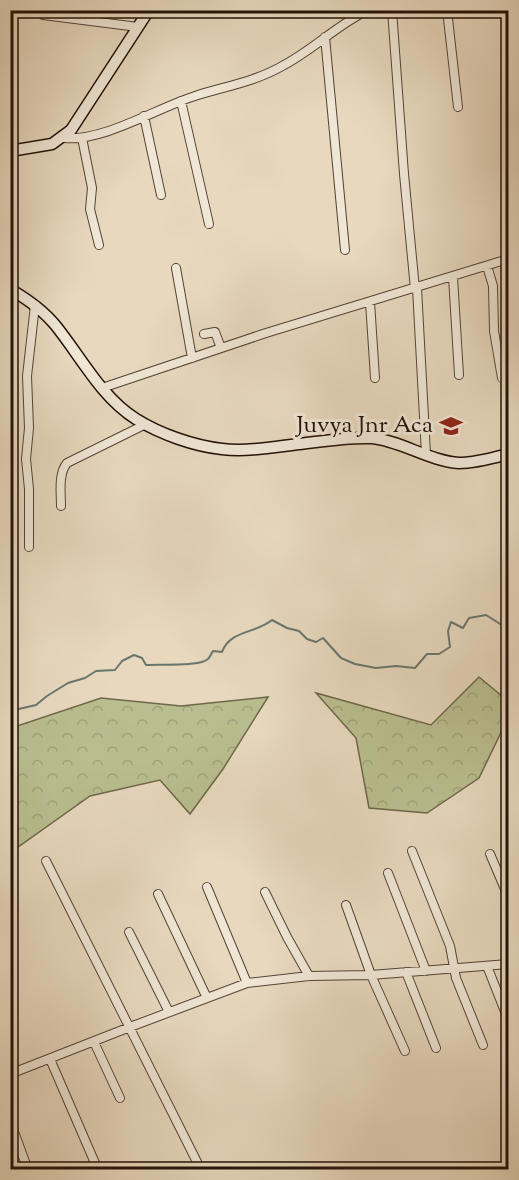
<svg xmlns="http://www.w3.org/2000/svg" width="519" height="1180" font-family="'Sorts Mill Goudy',serif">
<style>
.forest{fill:url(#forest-crowns);stroke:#6e684a;stroke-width:1.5}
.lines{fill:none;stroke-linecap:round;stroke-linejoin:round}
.stream{stroke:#69766d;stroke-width:2}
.street-casing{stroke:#544334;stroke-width:10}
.secondary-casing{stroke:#231106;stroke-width:13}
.street{stroke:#efe6d5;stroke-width:8}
.secondary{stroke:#efe6d5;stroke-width:10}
.labels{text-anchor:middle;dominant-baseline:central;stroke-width:6;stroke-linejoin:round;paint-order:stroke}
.poi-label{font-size:24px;fill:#231106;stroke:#efe6d5;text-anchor:end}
</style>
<defs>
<pattern id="forest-crowns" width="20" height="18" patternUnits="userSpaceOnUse" patternTransform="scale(1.5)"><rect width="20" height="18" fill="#b9be8f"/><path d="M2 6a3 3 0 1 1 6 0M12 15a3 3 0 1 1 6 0" fill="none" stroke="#9fa27a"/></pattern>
</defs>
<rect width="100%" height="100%" fill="#e7d8be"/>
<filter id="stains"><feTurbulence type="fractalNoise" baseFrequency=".00333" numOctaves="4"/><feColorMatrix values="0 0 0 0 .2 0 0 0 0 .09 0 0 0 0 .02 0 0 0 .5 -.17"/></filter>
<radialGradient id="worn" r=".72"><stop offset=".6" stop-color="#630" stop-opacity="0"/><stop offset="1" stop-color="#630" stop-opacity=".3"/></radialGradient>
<path class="forest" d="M479,677L508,701V718L479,778L427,813L369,808L356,738L316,693L431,725Z
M268,697L223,769L190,814L160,780L90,796L11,852V728L101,698L181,706Z"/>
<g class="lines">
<path class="stream" d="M10,711L36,705L47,696L68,683L85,678L96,671L115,670L122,661L134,655L142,658L146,665C160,664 199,667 208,659C210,657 211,654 213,651L222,652C230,630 257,633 272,620L287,628L299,631L307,639L316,642L323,638L341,658L355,664L376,668L396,666L415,668L427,654H439L450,647L448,631L451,622L463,628L469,618L486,615L508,629"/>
<g class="street-casing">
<path id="street" d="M38,10L43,15L138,27
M392,10L404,174L415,289
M447,10L458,107
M325,37L345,250
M181,101L209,224
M144,116L161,195
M64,138C104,142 158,107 198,95C227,86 257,81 284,65C314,49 337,25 368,10
M82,138L92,188L90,209L99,245
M487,266L493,286L494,331L502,378
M176,268L192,358
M453,277L459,375
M417,288L426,454
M370,302L375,378
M204,334L215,332L221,348
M102,388L266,333L508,259
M61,506C61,493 58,474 67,463L146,424
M29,547V489L26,459L29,428L27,376L35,305
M412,851L450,946L456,978L483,1045
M490,854L508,896
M46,861L201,1170
M388,873L426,971
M207,887L247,983
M265,892L287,937L309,976
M158,894L207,998
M346,905L371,975L405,1051
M129,932L169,1012
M487,966L508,1019
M406,972L436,1048
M94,1042L120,1098
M50,1059L98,1170
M10,1074L130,1027L247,983L309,976L371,975L508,964
M10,1121L28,1170"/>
</g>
<g class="secondary-casing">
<path id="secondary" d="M10,151L52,144L71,130L149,10
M10,289C27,299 44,311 56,326C81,357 101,397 136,419C160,434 194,446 222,449C247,452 274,447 299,444C324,441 347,437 372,438C402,441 429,461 459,463C476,463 493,458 508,454"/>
</g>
<use href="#street" class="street"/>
<use href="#secondary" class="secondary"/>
</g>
<defs>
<g id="school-bare" transform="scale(1.8)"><path d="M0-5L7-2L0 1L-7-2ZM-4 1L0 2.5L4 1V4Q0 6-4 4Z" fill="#8f2418" stroke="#efe6d5" stroke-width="2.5" paint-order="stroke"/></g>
</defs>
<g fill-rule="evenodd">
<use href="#school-bare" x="451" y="426"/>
</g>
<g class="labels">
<g class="poi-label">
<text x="433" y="426">Juvya Jnr Aca</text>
</g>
</g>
<rect width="519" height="1180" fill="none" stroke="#e7d8be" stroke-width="36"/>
<rect x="12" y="12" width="495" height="1156" fill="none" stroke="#231106" stroke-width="3"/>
<rect x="18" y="18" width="483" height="1144" fill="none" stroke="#231106" stroke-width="1.5"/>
<rect width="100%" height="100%" filter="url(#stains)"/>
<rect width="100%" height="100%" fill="url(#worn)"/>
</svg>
